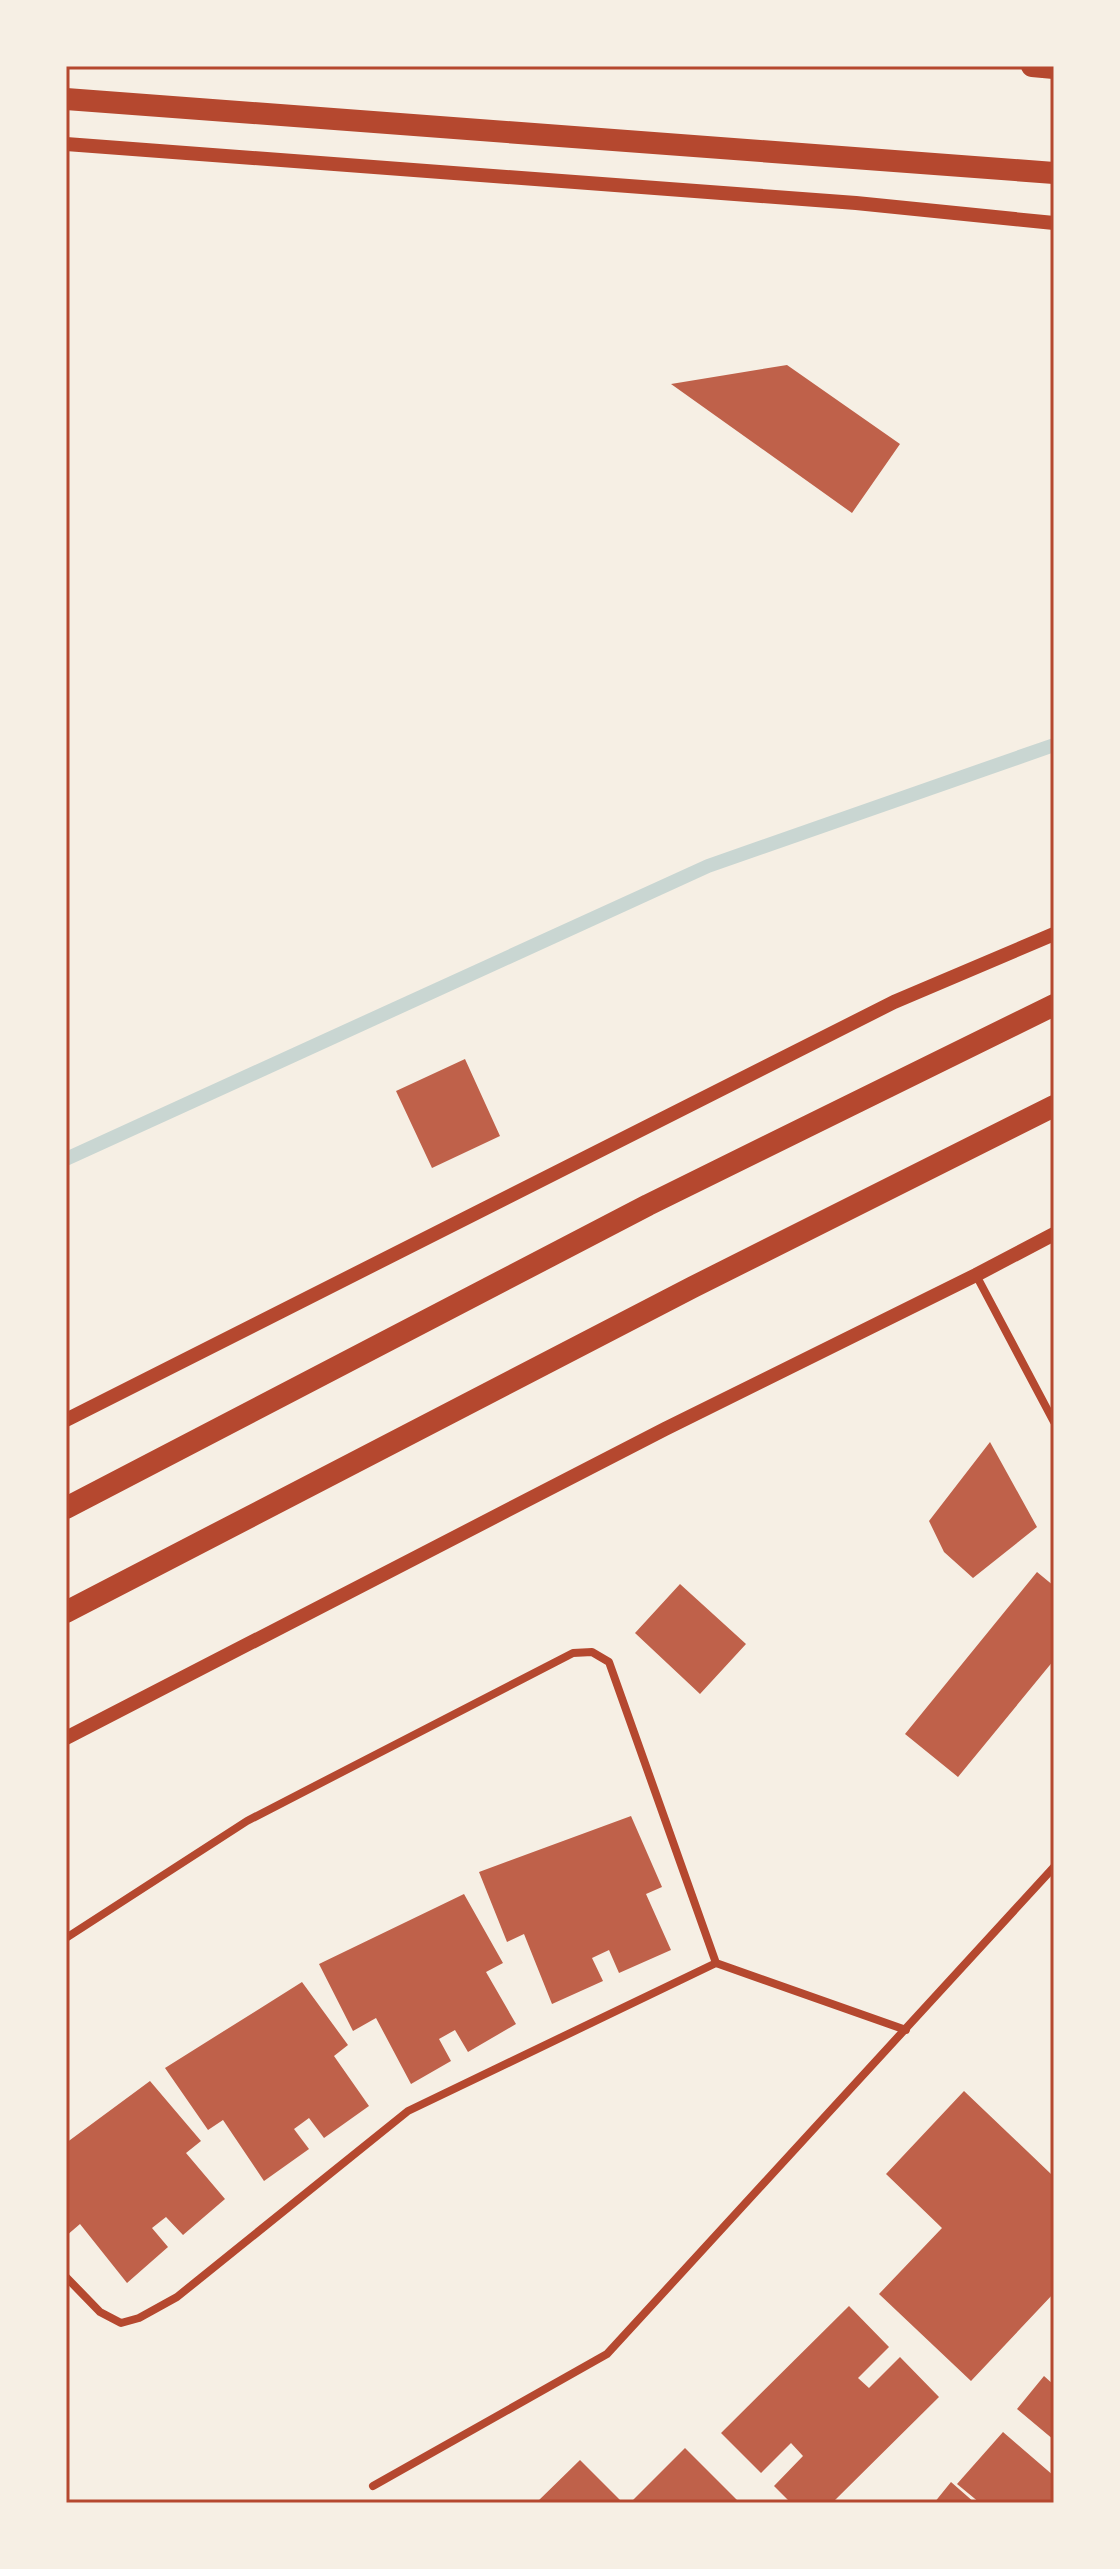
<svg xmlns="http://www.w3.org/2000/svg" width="1120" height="2569" font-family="'Golos Text',sans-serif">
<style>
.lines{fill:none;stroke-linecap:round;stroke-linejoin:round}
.stream{stroke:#c9d6d2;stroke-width:14}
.building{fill:#bf614a}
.minor{stroke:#b5482f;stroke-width:8}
.tertiary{stroke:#b5482f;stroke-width:14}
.trunk{stroke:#b5482f;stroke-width:22}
.neatline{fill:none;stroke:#b5482f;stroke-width:3}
</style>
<rect width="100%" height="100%" fill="#f6efe4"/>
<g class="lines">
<path class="stream" d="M66,1159L708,866L1054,745"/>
</g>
<path class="building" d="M787,365L900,444L852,513L671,384Z
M465,1059L500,1136L432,1168L396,1091Z
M990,1442L1037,1527L973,1578L944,1552L929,1521Z
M1037,1572L1054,1586V1660L958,1777L905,1734Z
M680,1584L746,1644L700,1694L635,1633Z
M631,1816L662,1887L646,1894L671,1950L619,1973L609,1950L592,1958L603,1981L552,2004L524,1934L507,1942L479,1872Z
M464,1894L503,1963L486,1972L516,2024L468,2052L455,2030L439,2039L451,2061L411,2084L376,2018L353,2031L319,1964Z
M302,1982L348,2045L334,2056L369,2106L324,2138L309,2118L294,2129L309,2149L264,2181L223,2120L208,2130L165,2068Z
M150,2081L201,2141L186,2153L225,2199L183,2235L166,2217L152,2228L168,2247L127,2283L80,2224L66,2236V2143Z
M964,2091L1051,2174L1054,2183V2293L971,2381L879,2294L942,2228L886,2174Z
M849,2306L889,2347L858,2378L869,2388L900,2357L939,2397L832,2503H791L774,2486L803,2456L791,2443L761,2473L721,2433Z
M1044,2376L1054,2385V2440L1017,2409Z
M1003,2432L1054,2476V2503H980L957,2484Z
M685,2448L740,2503H630Z
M580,2460L623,2503H536Z
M951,2482L975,2503H934Z"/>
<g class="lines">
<path class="minor" d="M976,1275L1054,1422
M66,1938L247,1821L573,1653L592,1652L609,1662L716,1963
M66,2277L100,2312L121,2323L139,2318L177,2297L408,2111L716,1963L906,2030
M373,2486L607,2354L1054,1867"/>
<path class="tertiary" d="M66,144L856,203L1054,223
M66,1420L894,1002L1054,934
M66,1738L665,1429L976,1275L1054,1234"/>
<path class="trunk" d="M1032,66L1054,68
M66,99L1054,173
M66,1508L648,1205L1054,1005
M66,1612L693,1287L1054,1106"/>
</g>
<rect width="1120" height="2569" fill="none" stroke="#f6efe4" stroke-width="136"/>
<rect x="68" y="68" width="984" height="2433" class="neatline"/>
</svg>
